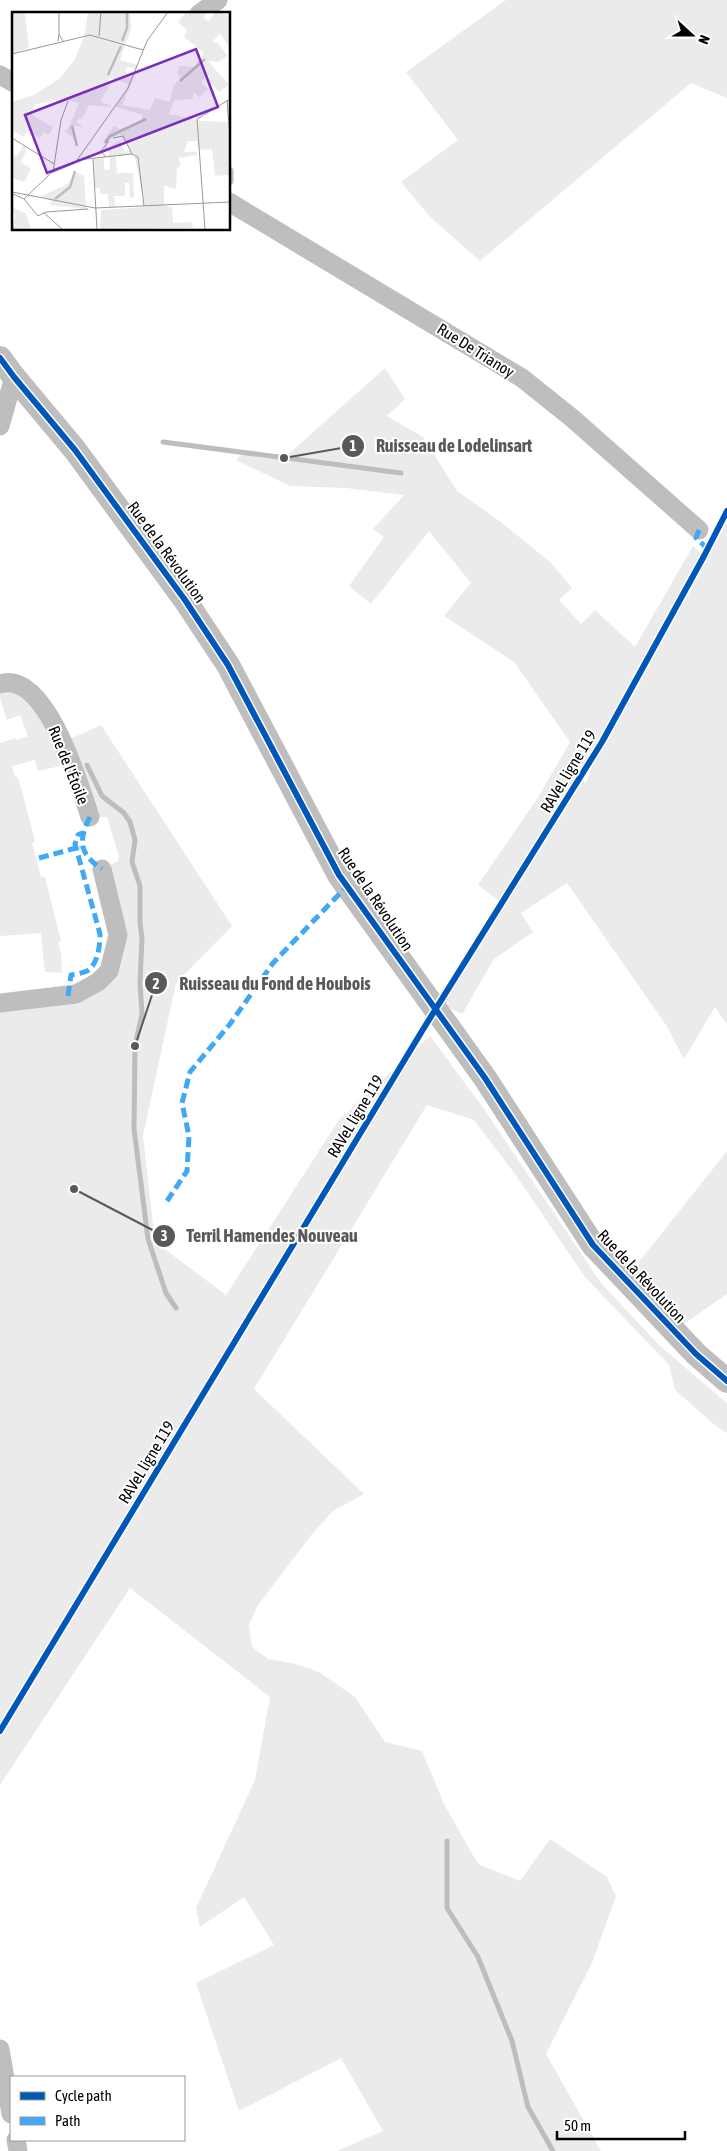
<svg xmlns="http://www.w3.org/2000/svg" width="727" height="2151" font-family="'Asap Condensed',sans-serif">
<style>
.green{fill:#ebebeb}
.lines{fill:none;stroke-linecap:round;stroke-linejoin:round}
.stream{stroke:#bdbdbd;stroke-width:5}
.path{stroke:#b9b9b9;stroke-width:3;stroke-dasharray:1 2.5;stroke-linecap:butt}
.service{stroke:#bebebe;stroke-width:9}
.minor{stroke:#bebebe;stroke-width:19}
.tertiary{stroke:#bebebe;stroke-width:24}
.quiet{stroke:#3fa9f5;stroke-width:5;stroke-dasharray:10 5;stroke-linecap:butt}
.cycleway-casing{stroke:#fff;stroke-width:9}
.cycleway{stroke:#0057b8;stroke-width:6}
.labels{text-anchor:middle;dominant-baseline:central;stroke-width:4;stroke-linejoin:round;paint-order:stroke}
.street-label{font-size:16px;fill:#000;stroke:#fff}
.inset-river{fill:none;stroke:#bdbdbd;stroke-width:2.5}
.inset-road{fill:none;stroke:#999;stroke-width:1}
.view{fill:#7b2cbf;fill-opacity:0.15;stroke:#7b2cbf;stroke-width:2.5}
.inset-edge{fill:none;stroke:#000;stroke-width:2.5}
.leader{fill:none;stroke:#595959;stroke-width:2}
.callout-dot{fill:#595959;stroke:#fff;stroke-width:2}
.mark-label{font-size:15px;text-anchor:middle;font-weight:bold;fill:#fff}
.callout-label{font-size:18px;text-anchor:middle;font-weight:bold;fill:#595959;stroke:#fff;stroke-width:4;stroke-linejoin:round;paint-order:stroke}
</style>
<rect width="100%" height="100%" fill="#fff"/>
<path class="green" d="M506,0H727V98L691,83L480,261L430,217L401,182L458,140L406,72Z
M385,368L405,399L387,416L423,437L457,491L501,522L550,562L572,588L559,600L581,624L595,610L635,647L693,546L704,556L602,742L579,779L586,783L593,763L710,551L727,514V1025L715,1007L684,1059L666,1025L567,883L521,913L533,932L494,959L462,1014L441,1004L502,903L478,885L539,796L570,742L514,662L444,616L471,583L429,531L371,604L349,586L384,537L373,529L404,495L346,488L290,486L236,460L243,453L284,458Z
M0,689H17L49,726L65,765L38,771L35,760L12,766L15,777H18L35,841L32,843L41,877H45L61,941L58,942L61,954L62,973L45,972L41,933L0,936V743L16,738L17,740L28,736L20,715L7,720L0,698Z
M101,725L232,926L176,983L143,1136L155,1242L226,1295L339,1120L430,1036L484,1109L601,1283L660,1346L727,1403V1433L716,1426L675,1390L669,1365L585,1277L515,1174L474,1120L427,1105L254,1389L364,1494L333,1511L312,1534L258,1605L249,1625L252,1647L268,1659L292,1663L319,1672L355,1697L385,1742L422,1751L444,1804L478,1864L520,1881L550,1839L607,1877L616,1896L592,1963L546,2054L601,2151H337L383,2131L341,2058L239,2111L196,1983L274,1945L244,1897L200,1927L196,1908L255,1780L270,1697L130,1588L0,1785V1002L76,994L116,963L102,869L118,861L119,856L107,817H90L77,777L72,738Z
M727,1151V1294L674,1331L631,1272Z"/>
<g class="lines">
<path class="stream" d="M163,442L401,473
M87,765L102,796L124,813L130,822L135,840L132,862L140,886V923L142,938L140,983L142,1014L135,1046L134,1129L148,1239L166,1293L176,1308
M447,1841V1908L478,1957L512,2041L528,2107L553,2151"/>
<path class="path" d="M76,848L82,847"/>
<path class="service" d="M229,171V181"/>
<path class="minor" d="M199,14L218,0
M0,75L14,83
M229,202L522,378L572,418L699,530
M0,426L14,377
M0,684C46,669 80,786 90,817
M0,1003L76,994L98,982L109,971L118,935L102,869
M0,2049L11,2114
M16,2140L18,2151"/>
<path class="tertiary" d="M0,358L14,377L75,450L185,600L228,665L339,875L485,1078L593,1245L696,1354L727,1381"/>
<path class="quiet" d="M699,530L696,538L708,549
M90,817C78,841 79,854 102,869
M39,858L76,848
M68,996L71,975C76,974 83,973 87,971C98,965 100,945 100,934L75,844L78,835L82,833
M167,1201L187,1171L189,1136L182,1103L190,1072L230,1024L273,963L347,886"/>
<g class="cycleway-casing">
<path id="cycleway" d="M0,358L14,377L75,450L185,600L228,665L339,875L485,1078L593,1245L696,1354L727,1381
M0,1731L422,1031L602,742L704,556L727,511"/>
</g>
<use href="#cycleway" class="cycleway"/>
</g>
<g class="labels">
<g class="street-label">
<text transform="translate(476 350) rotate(32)">Rue De Trianoy</text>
<text transform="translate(167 552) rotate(54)">Rue de la Révolution</text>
<text transform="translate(69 765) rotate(68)">Rue de l'Étoile</text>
<text transform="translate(568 771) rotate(-59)">RAVeL ligne 119</text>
<text transform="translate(376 899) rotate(56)">Rue de la Révolution</text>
<text transform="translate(355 1116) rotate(-59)">RAVeL ligne 119</text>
<text transform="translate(642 1276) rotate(47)">Rue de la Révolution</text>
<text transform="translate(146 1462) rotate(-59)">RAVeL ligne 119</text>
</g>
</g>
<g transform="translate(12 12)">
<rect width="218" height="218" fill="#fff"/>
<path d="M0,0H13L17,36L0,42ZM76,0H118L119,17L108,48L126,53L124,57L116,55L113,59L120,67L118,72L98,66L93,73L98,74L88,89L101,95L77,93L70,107L67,106L64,110L71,115L62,114L64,128L52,119L56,117L67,91L51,87L24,92L21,96L20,103L41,115L37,123L32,120L28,126L15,118L12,125L0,118V90L22,83L47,67L62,49L72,25ZM174,0H194L192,6L197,9L203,0L217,3V34L208,22L200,30L206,31L215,44L206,50L196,49L217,73L207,80L193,65L189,71L196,77L187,85L181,80V87L162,88L157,102L190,109L217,110V163L203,164L200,137L186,138L185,129H176L172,140H185V143L166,146L169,152L165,157L164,177L152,173V193L160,196L161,211L180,210L181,216L88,217L89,198L133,195L122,142L104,144L105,161H121L122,185L118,186L117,171H113V184H102L103,195H97L96,182H88V176H83L82,147L92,146V157L98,158V145L94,144L98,142L93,136L90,140L94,132L96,136L111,126L108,129L113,140L118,138L108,122L90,131L102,114L108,117L129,110L131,103L104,95L125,58L110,93L138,98L143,86L158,90L161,74L169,66L165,61L167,54L182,55L191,43L190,39L172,25L175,18L166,10ZM12,133L15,136L9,150L19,157L12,170L0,166V143L5,144ZM63,160L72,164L74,196L83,198L38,193L40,189L28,185L57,171ZM0,195L14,202L19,217H0L3,204Z" fill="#ebebeb"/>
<path class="inset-river" d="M110,29L115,16V0M96,63L109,34M168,69L193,47M60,114L65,134M93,131L98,124L134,107M43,187L58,175L63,159"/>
<path class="inset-road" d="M47,22V0M87,24L89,0M46,29L47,22L51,29M0,42L78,23L131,38M215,88L218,125M0,126L42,152M101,126L111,124L120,142M94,145L89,139L97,129M81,147L85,217M65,148L120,142L126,145L132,194M41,160L49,108L56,89M0,180L83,196L218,190M1,182L12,187L26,204M12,187L39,161L63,151L116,76L135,29L156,0M32,201L50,217M26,204L34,200L76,197M193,217L185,107L218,87"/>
<path class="view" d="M184,37L206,95L35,161L13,103Z"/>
<rect width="218" height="218" class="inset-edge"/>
</g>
<path class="leader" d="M284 458L353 446M135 1046L156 983M74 1189L164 1236"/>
<g class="callout-dot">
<circle cx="284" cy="458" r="5"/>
<circle cx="135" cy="1046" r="5"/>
<circle cx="74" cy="1189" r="5"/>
<circle cx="353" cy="446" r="12"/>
<circle cx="156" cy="983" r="12"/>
<circle cx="164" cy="1236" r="12"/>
</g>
<g class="mark-label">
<text x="353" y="451">1</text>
<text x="156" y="989">2</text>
<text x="164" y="1241">3</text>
</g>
<g class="callout-label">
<text x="454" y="452">Ruisseau de Lodelinsart</text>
<text x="275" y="990">Ruisseau du Fond de Houbois</text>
<text x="272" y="1242">Terril Hamendes Nouveau</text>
</g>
<rect x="10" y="2076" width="175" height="65" fill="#ffffff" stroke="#999999"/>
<rect x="20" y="2092" width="25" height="8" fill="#0057b8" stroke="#999999"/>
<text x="55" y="2101" font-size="15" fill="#000000">Cycle path</text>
<rect x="20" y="2117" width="25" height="8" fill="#3fa9f5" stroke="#999999"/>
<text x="55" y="2126" font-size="15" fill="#000000">Path</text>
<g transform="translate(692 35) rotate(111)" stroke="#ffffff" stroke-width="4" paint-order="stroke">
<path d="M0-4L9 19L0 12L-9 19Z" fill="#000000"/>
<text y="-8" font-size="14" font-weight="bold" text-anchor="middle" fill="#000000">N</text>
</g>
<path d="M557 2131v8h128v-8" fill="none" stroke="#000000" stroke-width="2.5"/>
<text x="564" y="2131" font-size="15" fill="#000000" stroke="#ffffff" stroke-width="4" paint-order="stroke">50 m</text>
</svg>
